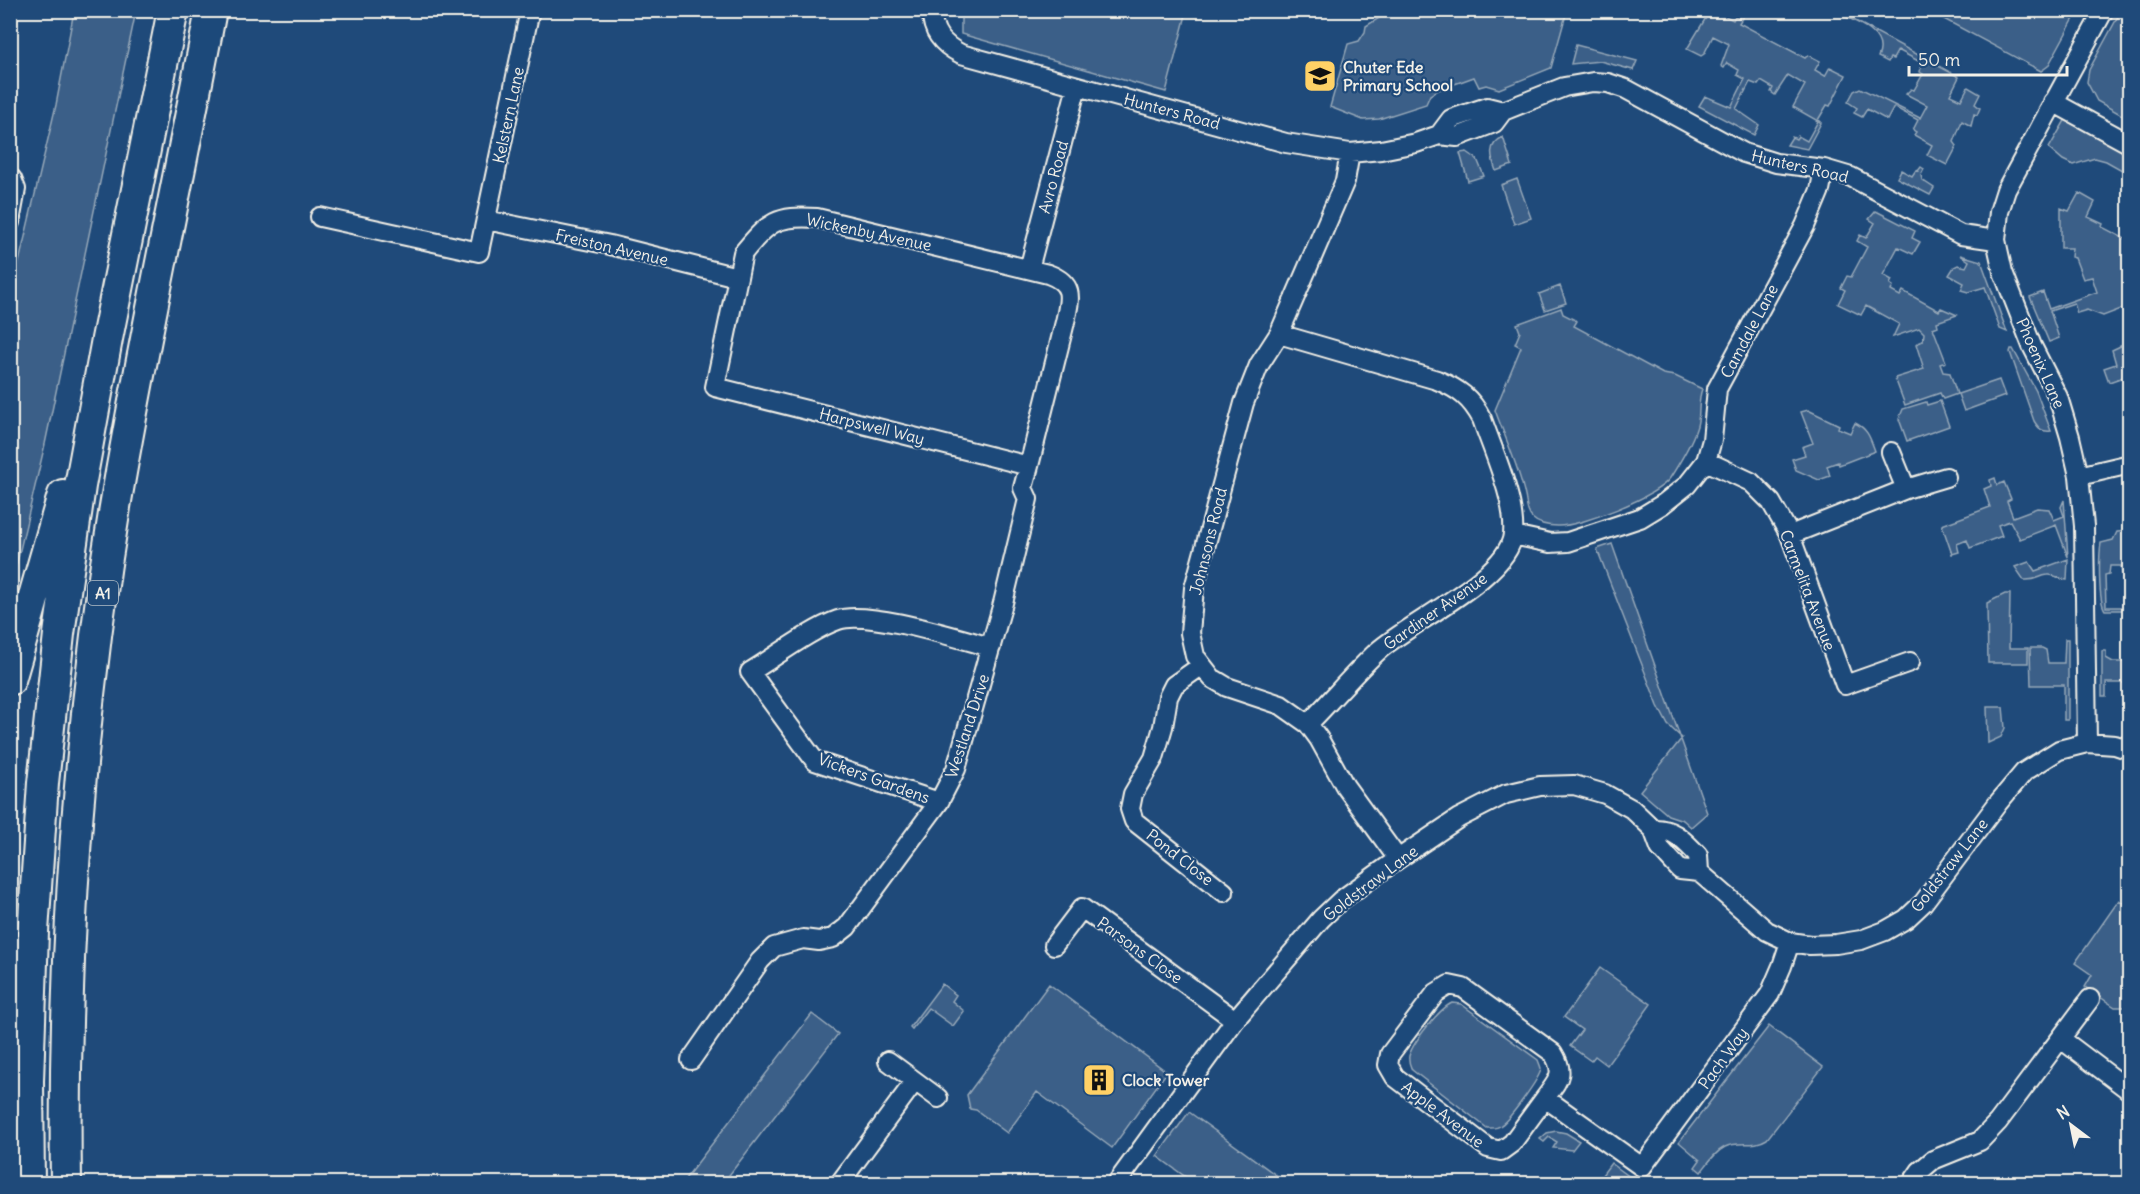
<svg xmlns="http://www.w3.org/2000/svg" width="2140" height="1194" font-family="Delius,sans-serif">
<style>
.green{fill:#3a5f88;stroke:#97a8b8;stroke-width:1.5}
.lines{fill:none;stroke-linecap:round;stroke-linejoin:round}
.minor-casing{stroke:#f4f1e8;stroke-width:22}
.trunk-casing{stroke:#f4f1e8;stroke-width:34}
.minor{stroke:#1f4a7a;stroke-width:18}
.trunk{stroke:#1f4a7a;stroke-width:30}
.labels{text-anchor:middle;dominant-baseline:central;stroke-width:4.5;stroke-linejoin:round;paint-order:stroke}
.shield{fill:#1f4a7a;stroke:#b4bfc7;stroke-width:1.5}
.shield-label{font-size:15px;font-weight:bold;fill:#f4f1e8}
.poi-label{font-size:16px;font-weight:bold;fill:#f4f1e8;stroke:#1f4a7a;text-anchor:start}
.street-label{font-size:16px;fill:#f4f1e8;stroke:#1f4a7a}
</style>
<rect width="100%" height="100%" fill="#1f4a7a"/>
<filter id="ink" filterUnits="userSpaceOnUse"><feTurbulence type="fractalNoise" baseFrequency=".0167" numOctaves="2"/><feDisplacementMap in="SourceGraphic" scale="12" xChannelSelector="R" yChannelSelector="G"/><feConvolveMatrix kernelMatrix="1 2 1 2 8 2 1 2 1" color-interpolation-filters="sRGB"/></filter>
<g filter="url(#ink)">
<path class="green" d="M1392,10H1567V11L1551,68L1499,89L1486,85L1479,87L1474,77L1438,90L1430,95L1426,104L1379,119L1363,120L1330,107L1348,44L1359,41L1365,32L1366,26Z
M74,11H136L45,444L11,588V296L56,105Z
M961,11V10L1187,11L1166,92L961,34Z
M1710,11H1716L1733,20L1735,16L1739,18L1744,11H1746L1739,23L1805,58L1808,55L1820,61L1815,70L1825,76L1830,67L1846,75L1830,106L1827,105L1818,120L1821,123L1807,149L1787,145L1792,137L1796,139L1798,136L1807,141L1818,121L1793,107L1805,85L1788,75L1775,95L1771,92L1773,88L1761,81L1758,85L1750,82L1736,109L1759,125L1754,135L1699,106L1705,96L1731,107L1745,79L1737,75L1739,70L1727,63L1724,68L1721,66L1729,44L1713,36L1704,54L1701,56L1687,49Z
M1833,11H1837L1959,77L1950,95L1961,100L1968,87L1980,94L1975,104L1980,108L1977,115L1974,114L1971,126L1962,121L1954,142L1957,146L1947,165L1927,155L1932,145L1914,135L1916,132L1913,130L1918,120L1894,107L1887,120L1867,109L1862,117L1854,113L1857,108L1848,102L1854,91L1860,88L1920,118L1927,105L1906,94L1911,89L1914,90L1923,74L1920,72L1922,63L1898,50L1893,59L1890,58L1888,62L1878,57C1890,32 1849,19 1833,11Z
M1929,11L2078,10V11L2048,66L2041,71Z
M2121,11H2129V119L2097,101L2087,82L2089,70Z
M1576,45L1637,61L1633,70L1600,61L1571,64Z
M2067,117L2129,152V174L2106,161L2095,158L2073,165L2063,160L2049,148Z
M1503,137L1512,165L1496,171C1491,157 1487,145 1503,137Z
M1467,152L1477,159L1484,176L1468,181L1460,153Z
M1921,167L1924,169L1921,175L1922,180L1934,188L1930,195L1897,178L1901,170L1912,176L1916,170L1918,171Z
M1517,179L1531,218L1514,224L1501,185Z
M2079,193L2095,202L2088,217L2103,224L2102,227L2129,241V306L2103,316L2087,310L2077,313L2074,303L2050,311L2059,338L2049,342L2030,297L2043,292L2049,309L2097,292L2092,277L2083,279L2075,258L2071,257L2072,248H2061V208L2069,211Z
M1876,211L1915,231L1912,238L1920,242L1913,254L1898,247L1883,275L1892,280L1890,284L1893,286L1891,291L1900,296L1903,291L1939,311L1941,308L1957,315L1937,322L1938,326L1933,328L1946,362L1940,364L1943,372L1950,373L1957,394L1943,399L1940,393L1905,405L1895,378L1924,369L1916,344L1923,341L1924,333L1919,328L1893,337L1899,324L1866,306L1861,315L1838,304L1845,290L1841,288L1847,276L1851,277L1867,247L1857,241L1860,235L1866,238L1875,223L1869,219Z
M1960,255L1981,261L2007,332L2000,329L1985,287L1968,292L1961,290L1964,283L1949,275L1954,267L1958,265L1966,267L1969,261Z
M1560,286L1566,303L1545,310L1539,294Z
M1561,308L1563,314L1577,321L1574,326L1663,374L1675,376L1702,389C1697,402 1701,417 1696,429C1692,442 1677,467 1670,478C1656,497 1581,526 1558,526C1549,526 1538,524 1532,518C1526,512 1527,504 1525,496C1519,467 1505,438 1495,410L1521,347L1515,344L1520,332L1517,324Z
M2129,342V375L2109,382L2104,368L2116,364L2112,350Z
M2011,349H2013L2036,391L2051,431C2042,432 2039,429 2034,421L2010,352Z
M1999,380L2005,396L1964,411L1958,394Z
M1940,401L1949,426L1907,441L1899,419L1903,409L1926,402L1927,405Z
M1808,410L1839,425L1838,428L1850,433L1855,423C1868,429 1870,438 1875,451L1839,465L1838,462L1827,466L1830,476L1819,480L1796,470L1792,459L1805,455L1802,447L1813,443L1801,412Z
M1995,478L1997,485L2004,482L2011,499L2007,501L2013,517L2037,508L2049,509L2054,520L2064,516L2061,507L2064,500L2068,557L2056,525L2020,539L2010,521L1998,525L2002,536L1970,548L1967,540L1957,544L1959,552L1952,554L1942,525L1990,507L1984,489L1991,486L1990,480Z
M2129,531L2128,574H2122L2121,566H2110L2109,574L2105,575L2106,607H2129L2124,610H2105C2098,601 2099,556 2101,543L2113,540L2117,532Z
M1612,544L1707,813L1691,827L1683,820L1668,815L1640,791L1682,738L1668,725L1658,706L1597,549Z
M2068,559L2067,580C2060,580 2056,574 2048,575C2038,576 2038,581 2024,580L2015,567L2029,562L2035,571Z
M2005,594H2010L2009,648H2028V663H1988L1987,603Z
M2065,639H2068V720H2064V685H2031L2030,648H2042L2046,650L2048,663H2064Z
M2102,651H2106V658L2113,662H2129V688H2125L2124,683H2106V696H2102Z
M1987,707H2003L2005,728L2001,737L1988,743Z
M11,857L18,1102V1183L11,1184Z
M2129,899V1007H2115L2085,987L2092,975L2075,963L2119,900L2126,905Z
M1600,968L1651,1004L1607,1065L1595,1056L1591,1061L1570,1046L1582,1030L1564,1017Z
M942,984L956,995L952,1001L964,1011L953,1026L928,1008L912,1029L910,1027Z
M1049,984L1167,1072L1112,1148L1037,1092L1007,1133L976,1110L970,1109L967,1095Z
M1452,1003L1461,1004L1538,1060C1539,1063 1541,1067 1541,1069C1540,1078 1509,1120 1501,1125C1497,1129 1492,1128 1487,1128L1412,1070C1410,1065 1408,1062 1409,1056C1413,1042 1439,1009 1452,1003Z
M812,1014L838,1034L723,1183H682Z
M1769,1026L1823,1067L1767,1139C1753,1148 1740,1140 1725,1147C1715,1152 1708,1163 1701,1172L1695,1167L1700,1160L1679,1142Z
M1189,1112L1287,1183H1194L1157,1156Z
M1556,1131L1566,1133L1579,1141L1572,1150L1553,1148L1557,1142L1549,1137L1544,1142L1540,1139L1547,1133Z
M1611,1163L1638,1183H1596Z"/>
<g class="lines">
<g class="minor-casing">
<path id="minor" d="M932,10C931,32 943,45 961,54L1286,143L1350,153L1381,150L1416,143L1439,135L1457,137L1494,123L1503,111L1564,87L1593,82L1608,83L1626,89L1744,153L1776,163L1824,169L1851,177L1961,235L1996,240
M2053,102L2130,144
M1439,135L1451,119L1487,107L1503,111
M1350,153L1345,181L1279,334L1259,365L1244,403L1194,588L1190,633L1195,656L1212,678L1227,687L1281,705L1308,724L1319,739L1345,786L1398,859
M10,180L12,179L16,189L10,222
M320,217L479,252L530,10
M486,220L610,245L737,277
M1029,269L1077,86
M1279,334L1437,380C1459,389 1471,398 1482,419C1493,451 1516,501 1513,534C1509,577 1410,622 1378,651C1353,674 1332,700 1308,724
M1706,461L1751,482L1771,502L1790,535L1845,685L1910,662
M2079,476L2130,464
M1906,489L1946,477
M1513,535L1550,543L1568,542L1640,518L1663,504L1687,485L1706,461L1712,440L1717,389L1805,226L1820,190L1824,169
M1790,535L1906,489L1891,452
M1201,666L1174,685L1168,697L1163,727L1154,758L1133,794L1130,809L1134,821L1224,892
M2087,743L2084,526L2079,476L2070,437L2058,397L2032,346L2003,272L1996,240L1999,212L2006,190L2104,10
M939,802L815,761L750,672C775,657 812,629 838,620C868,610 957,638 991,647
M1653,829C1674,828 1684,841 1698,855L1699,872
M1054,945L1082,908L1235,1020
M2061,1039L2130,1091
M691,1060L760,961L774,947L803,939L819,941L833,938L847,927L939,802L956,769L1003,603L1028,499L1023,488L1029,466L1065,322C1070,298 1075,284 1048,274L817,218C777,215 768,222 743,253L715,387L1029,466
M888,1061L938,1098
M1545,1098C1558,1080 1566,1074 1553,1053L1463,988L1449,985L1436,993L1390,1054L1388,1065L1395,1077L1488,1148L1501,1151L1512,1143L1545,1098L1642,1167L1770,994L1782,966L1790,942
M839,1184L915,1081
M1116,1184L1235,1020L1321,919L1341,900L1398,859L1459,818L1506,794L1540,786L1574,785L1605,794L1632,809L1653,829L1660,848L1680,870L1699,872L1767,931L1790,942L1810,945L1836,944L1861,940L1885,931L1906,919L1923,903L1998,803L2024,772L2059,750L2087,743L2115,745L2130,750
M1911,1184L1920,1171L1933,1160L1980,1141L1998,1122L2090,999"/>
</g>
<g class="trunk-casing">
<path id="trunk" d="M10,680L63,495
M29,1184L28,1081L33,932L43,783L59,634L80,486L107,339L173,10
M66,1184C63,956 78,726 116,501C144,337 180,174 211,10"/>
</g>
<use href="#minor" class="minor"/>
<use href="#trunk" class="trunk"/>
</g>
</g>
<defs>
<g id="school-square" transform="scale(1.725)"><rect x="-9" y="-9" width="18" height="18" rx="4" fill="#ffd166" stroke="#1f4a7a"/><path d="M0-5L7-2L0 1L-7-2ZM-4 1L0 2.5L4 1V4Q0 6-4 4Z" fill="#111"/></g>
<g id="building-square" transform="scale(1.725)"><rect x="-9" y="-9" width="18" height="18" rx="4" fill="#ffd166" stroke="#1f4a7a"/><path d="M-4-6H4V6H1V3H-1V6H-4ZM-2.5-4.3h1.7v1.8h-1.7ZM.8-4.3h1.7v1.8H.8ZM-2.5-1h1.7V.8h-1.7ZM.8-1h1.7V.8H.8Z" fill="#111"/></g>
</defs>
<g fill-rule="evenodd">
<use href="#school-square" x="1320" y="76"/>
<use href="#building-square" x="1099" y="1080"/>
</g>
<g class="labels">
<rect class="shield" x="88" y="581" width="30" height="24" rx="4.5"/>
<g class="shield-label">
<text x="103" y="593">A1</text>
</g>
<g class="poi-label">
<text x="1343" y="67">Chuter Ede<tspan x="1343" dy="18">Primary School</tspan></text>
<text x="1122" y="1080">Clock Tower</text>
</g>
<g class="street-label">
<text transform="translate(1172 111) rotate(15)">Hunters Road</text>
<text transform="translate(508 115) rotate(-78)">Kelstern Lane</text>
<text transform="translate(1800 166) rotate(13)">Hunters Road</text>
<text transform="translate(1053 177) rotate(-75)">Avro Road</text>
<text transform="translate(869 232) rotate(12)">Wickenby Avenue</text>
<text transform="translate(612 247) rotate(13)">Freiston Avenue</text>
<text transform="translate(1749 331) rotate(-62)">Camdale Lane</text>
<text transform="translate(2041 363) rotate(66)">Phoenix Lane</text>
<text transform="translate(872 426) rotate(14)">Harpswell Way</text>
<text transform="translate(1208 541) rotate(-76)">Johnsons Road</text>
<text transform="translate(1808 590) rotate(69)">Carmelita Avenue</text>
<text transform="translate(1435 611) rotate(-35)">Gardiner Avenue</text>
<text transform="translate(967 726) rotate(-72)">Westland Drive</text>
<text transform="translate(874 778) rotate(20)">Vickers Gardens</text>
<text transform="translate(1180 857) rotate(38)">Pond Close</text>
<text transform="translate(1949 865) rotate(-52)">Goldstraw Lane</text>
<text transform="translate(1370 883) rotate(-37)">Goldstraw Lane</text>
<text transform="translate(1140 950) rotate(36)">Parsons Close</text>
<text transform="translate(1723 1058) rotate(-54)">Pach Way</text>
<text transform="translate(1443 1114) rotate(37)">Apple Avenue</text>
</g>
</g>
<rect width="2140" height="1194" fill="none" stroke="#1f4a7a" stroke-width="36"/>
<rect x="18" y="18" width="2104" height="1158" fill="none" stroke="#f4f1e8" stroke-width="2" filter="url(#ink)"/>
<g transform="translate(2071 1125) rotate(328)" stroke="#1f4a7a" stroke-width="4.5" paint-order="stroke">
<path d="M0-4.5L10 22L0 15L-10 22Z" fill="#f4f1e8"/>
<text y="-9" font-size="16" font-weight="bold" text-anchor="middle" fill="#f4f1e8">N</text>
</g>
<path d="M1909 66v9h158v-9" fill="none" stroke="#f4f1e8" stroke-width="3"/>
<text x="1918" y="66" font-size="18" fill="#f4f1e8" stroke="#1f4a7a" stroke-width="4.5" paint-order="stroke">50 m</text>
</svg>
